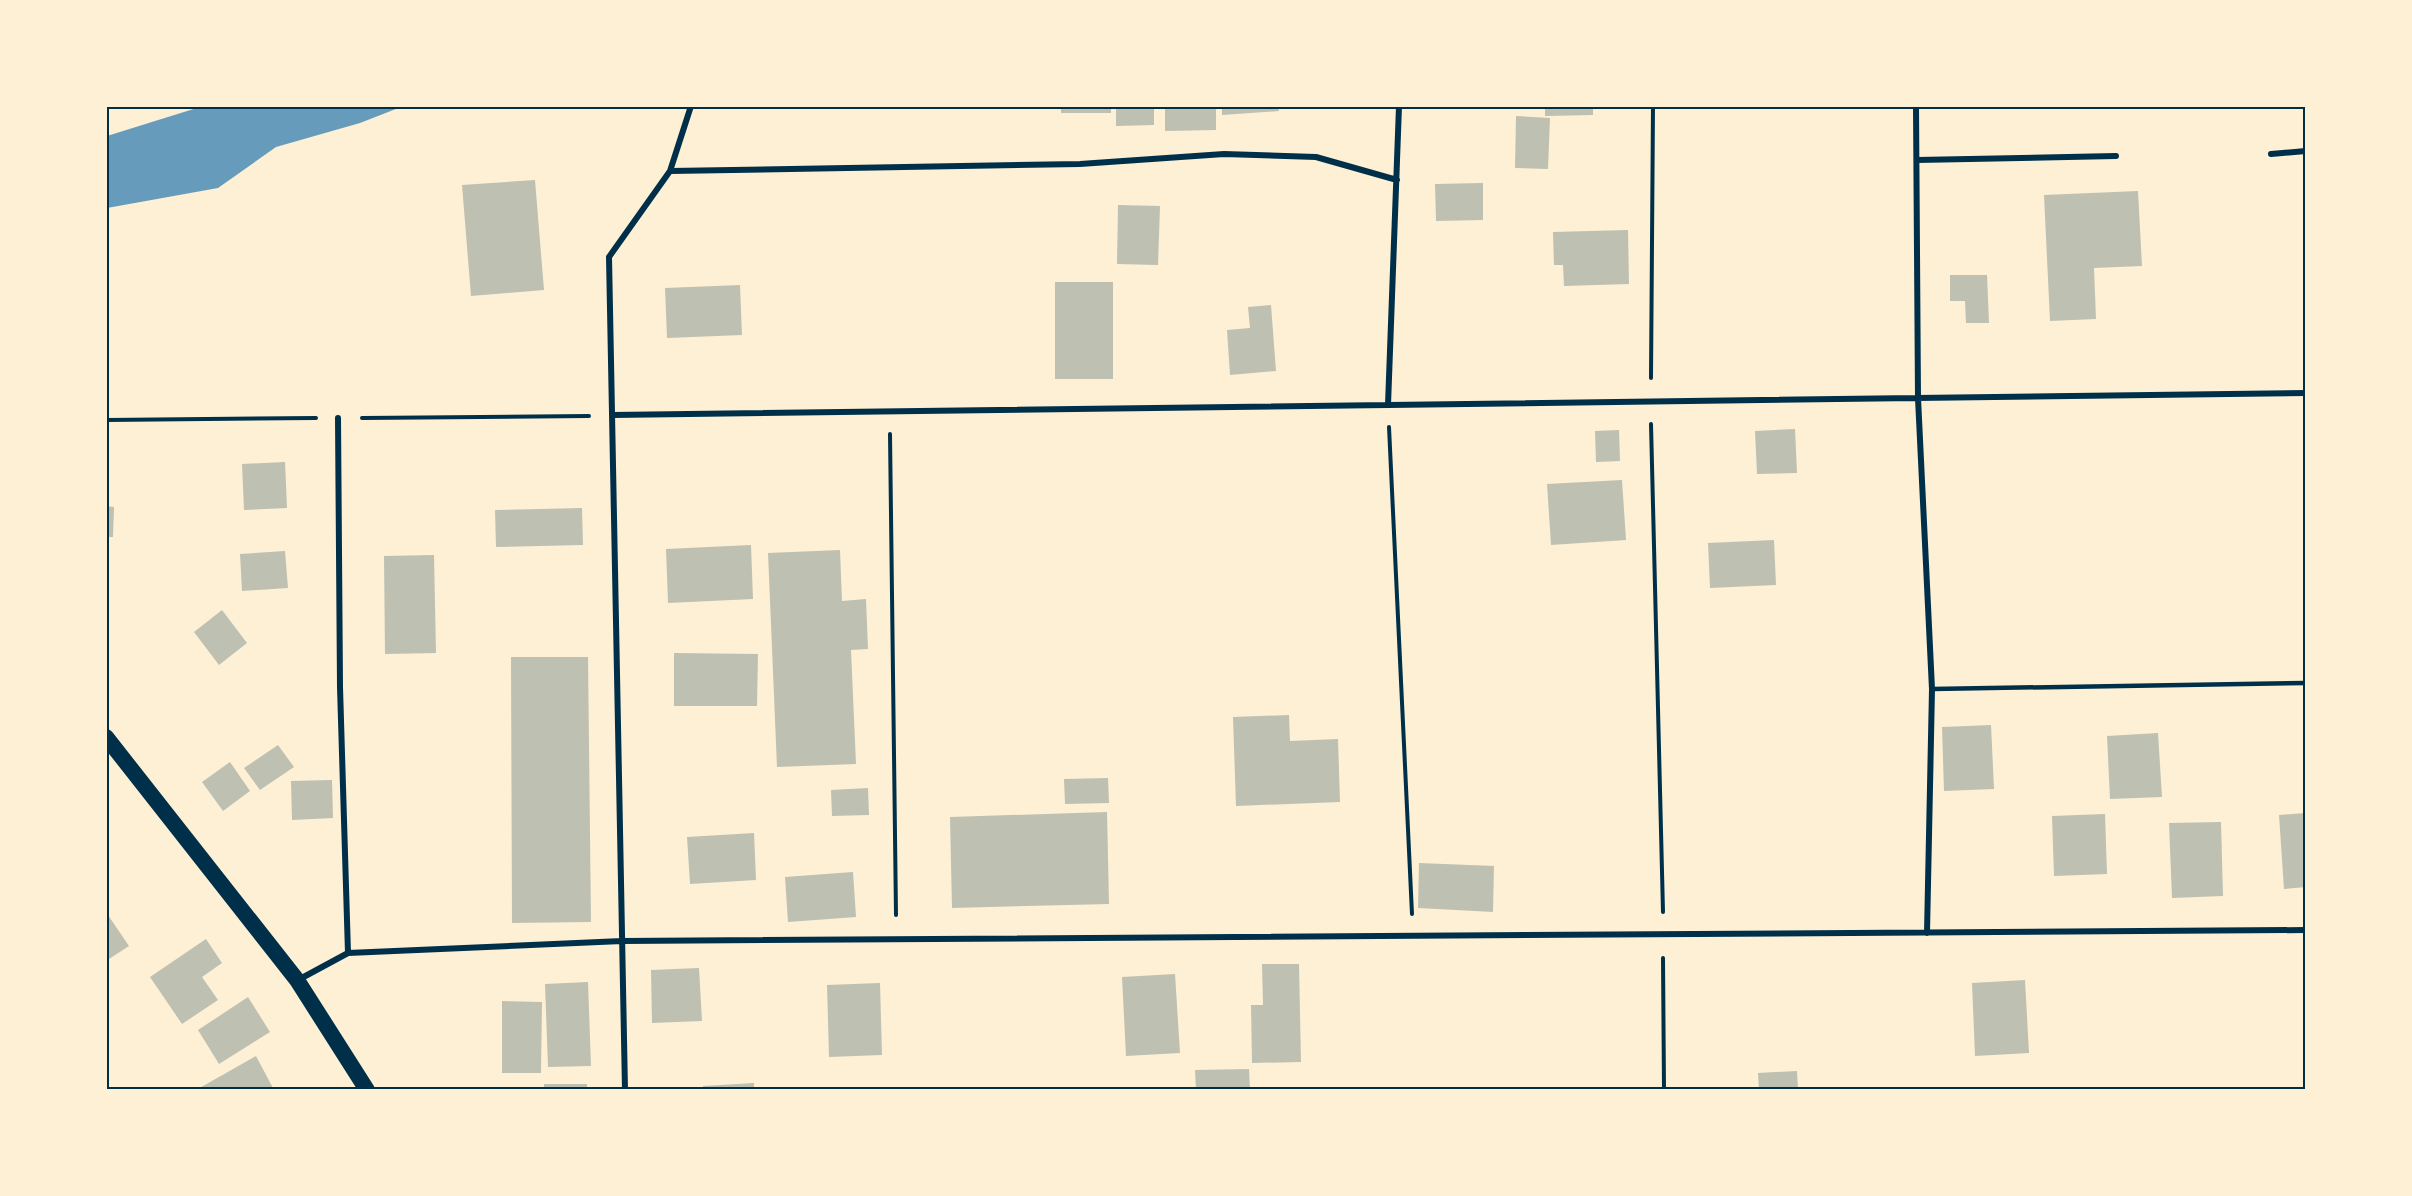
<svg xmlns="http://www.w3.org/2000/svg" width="2412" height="1196" font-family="'Asap Condensed',sans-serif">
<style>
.water{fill:#669bbc}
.building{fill:#bec0b2}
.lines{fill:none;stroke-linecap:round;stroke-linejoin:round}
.path{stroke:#003049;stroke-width:4}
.service{stroke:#003049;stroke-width:4.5}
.minor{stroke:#003049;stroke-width:6}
.trunk{stroke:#003049;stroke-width:16}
.neatline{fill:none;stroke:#003049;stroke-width:2}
</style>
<rect width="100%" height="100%" fill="#fdf0d5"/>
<path class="water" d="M200,107V106L401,107L360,123L276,147L218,188L107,208V136Z"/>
<path class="building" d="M1061,106H1111V113H1061Z
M1116,106H1154V125L1116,126Z
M1165,106H1216V130L1165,131Z
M1222,106H1278L1279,111L1222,115Z
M1545,106H1593V115L1545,116Z
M1516,116L1550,118L1548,169L1515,168Z
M535,180L544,290L471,296L462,185Z
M1483,183V220L1436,221L1435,184Z
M2138,191L2142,266L2094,268L2096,319L2050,321L2044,195Z
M1118,205L1160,206L1158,265L1117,264Z
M1628,230L1629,284L1564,286L1563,265H1554L1553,232Z
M1950,275H1987L1989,323H1966L1965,301H1950Z
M1055,282H1113V379H1055Z
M740,285L742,335L667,338L665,288Z
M1271,305L1276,371L1230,375L1227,330L1250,328L1248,307Z
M1795,429L1797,473L1757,474L1755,431Z
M1619,430L1620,461L1596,462L1595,431Z
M285,462L287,508L244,510L242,464Z
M1622,480L1626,540L1551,545L1547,484Z
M106,506L114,507L113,537H106Z
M582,508L583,545L496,547L495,510Z
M1774,540L1776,585L1710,588L1708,543Z
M751,545L753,599L668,603L666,549Z
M840,550L842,601L866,599L868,649L851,650L856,764L777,767L768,553Z
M285,551L288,588L242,591L240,554Z
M434,555L436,653L385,654L384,556Z
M222,610L247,643L219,665L194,632Z
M674,653L758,654L757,706H674Z
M511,657H588L591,922L512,923Z
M1289,715L1290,741L1338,739L1340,802L1236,806L1233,717Z
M1991,725L1994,789L1944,791L1942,727Z
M2158,733L2162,797L2110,799L2107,736Z
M278,745L294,767L260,790L244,768Z
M230,762L250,791L223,811L202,782Z
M1108,778L1109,803L1065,804L1064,779Z
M332,780L333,818L292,820L291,781Z
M868,788L869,815L832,816L831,790Z
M1107,812L1109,904L952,908L950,817Z
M2306,813V887L2284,889L2279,815Z
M2105,814L2107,874L2054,876L2052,816Z
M2221,822L2223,896L2172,898L2169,823Z
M754,833L756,880L690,884L687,837Z
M1419,863L1494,866L1493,912L1418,908Z
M853,872L856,917L788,922L785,877Z
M108,915L129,946L106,961V917Z
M206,939L222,963L202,977L218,1000L182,1024L150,977Z
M1262,964H1299L1301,1062L1252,1063L1251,1005H1263Z
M699,968L702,1021L652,1023L651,970Z
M1175,974L1180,1053L1126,1056L1122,977Z
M2025,980L2029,1053L1975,1056L1972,983Z
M588,982L591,1066L548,1067L545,984Z
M880,983L882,1055L829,1057L827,985Z
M248,997L270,1032L219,1064L198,1030Z
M502,1001L542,1002L541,1073H502Z
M256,1056L274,1090H196Z
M1249,1069L1250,1090H1196L1195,1070Z
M1797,1071L1798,1090H1759L1758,1073Z
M754,1083V1090H703V1086Z
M544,1084H587V1090H544Z"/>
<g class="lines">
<path class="path" d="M1651,378L1653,106
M362,418L589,416
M106,420L316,418
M1651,424L1663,912
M1389,427L1412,914
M890,434L896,915
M1663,958L1664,1090"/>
<path class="service" d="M1932,689L2306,683"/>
<path class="minor" d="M1916,106L1918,398L1932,689L1927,933
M2271,154L2306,151
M1917,160L2116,156
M670,171L1080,164L1224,154L1316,157L1397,180
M1388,405L1399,106
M612,415L2306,393
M338,418L340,687L348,953
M298,980L348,953L622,941L2306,930
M625,1090L609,257L670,171L691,106"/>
<path class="trunk" d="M106,737L297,980L367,1090"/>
</g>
<rect width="2412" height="1196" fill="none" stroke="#fdf0d5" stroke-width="216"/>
<rect x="108" y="108" width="2196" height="980" class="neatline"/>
</svg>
